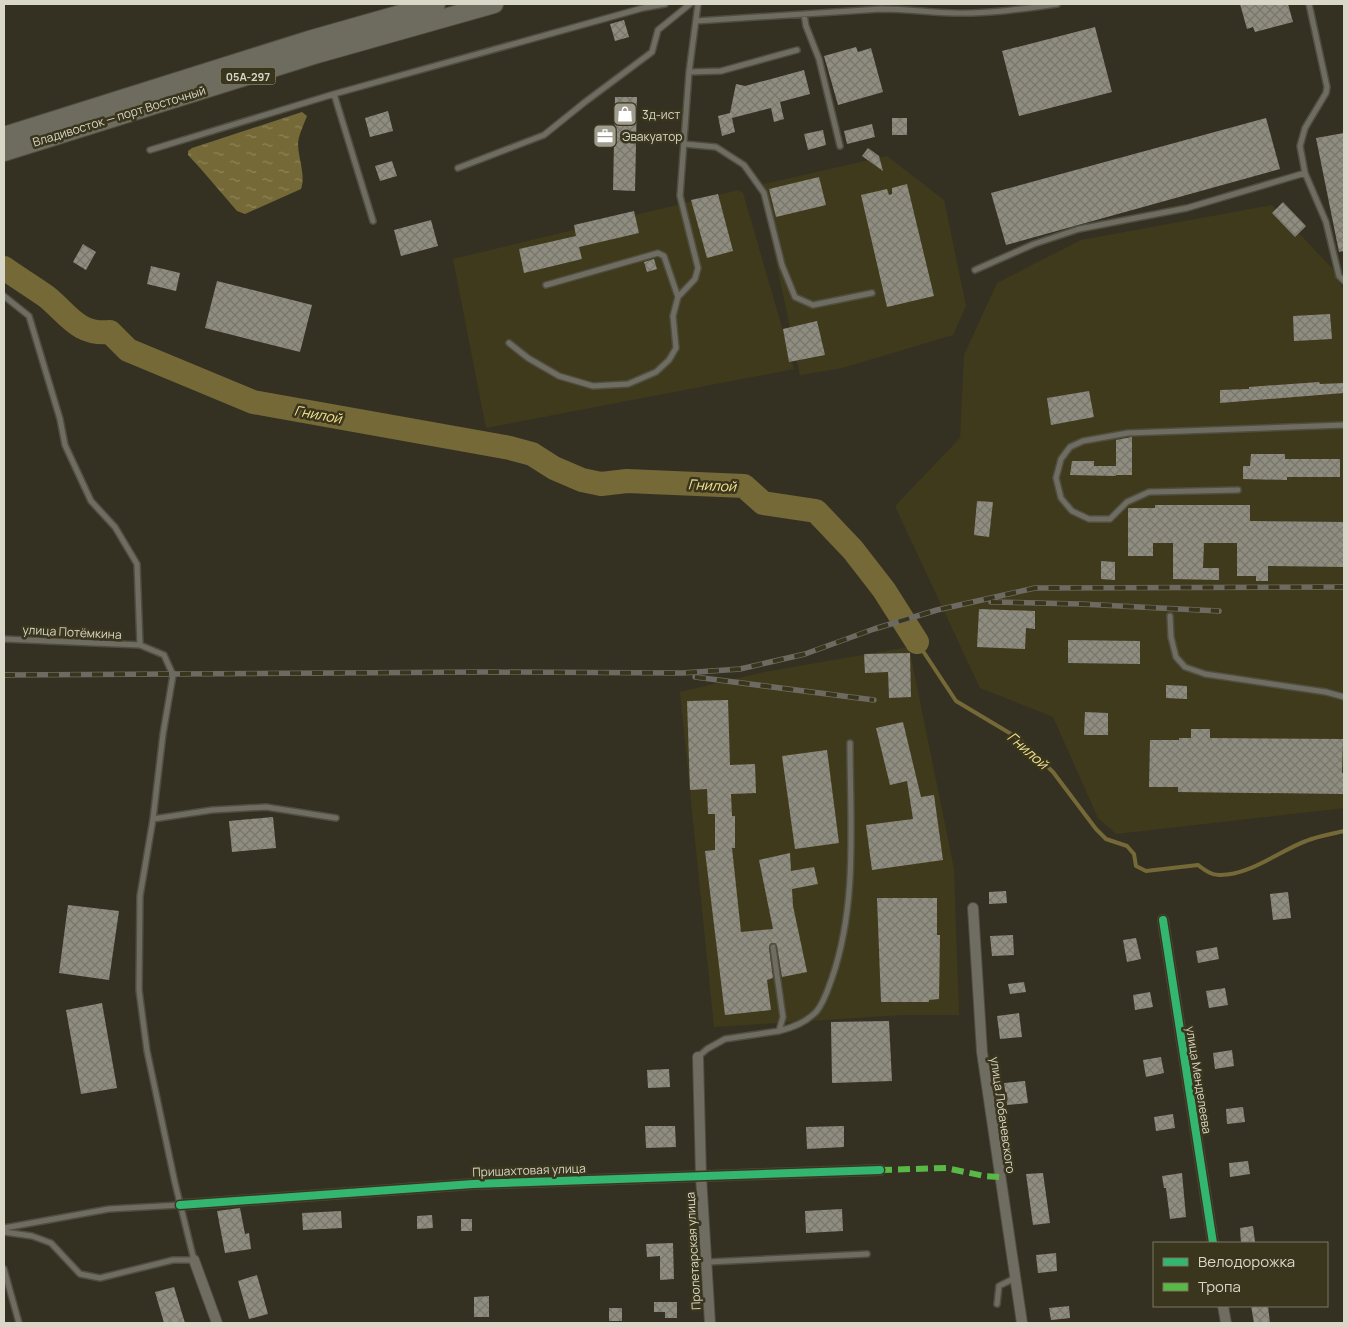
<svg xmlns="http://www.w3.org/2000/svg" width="1348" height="1327" font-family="Manrope,sans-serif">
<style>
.built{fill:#3f3a1c}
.water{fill:url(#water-ripples)}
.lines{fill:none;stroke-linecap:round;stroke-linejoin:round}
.stream{stroke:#756937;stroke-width:4}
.river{stroke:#756937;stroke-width:24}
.building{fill:url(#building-cross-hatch)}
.service-casing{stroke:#504e41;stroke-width:8}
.minor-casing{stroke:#504e41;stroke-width:12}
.trunk-casing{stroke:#504e41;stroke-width:20}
.service{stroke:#6f6c62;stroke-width:5}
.minor{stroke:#6f6c62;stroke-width:10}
.trunk{stroke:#6e6c5e;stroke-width:18}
.rail-casing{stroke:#6d6b61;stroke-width:5.5}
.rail{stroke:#3a351d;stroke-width:4;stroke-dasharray:11;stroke-linecap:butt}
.quiet{stroke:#58b947;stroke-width:6;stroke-dasharray:12 6;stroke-linecap:butt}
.cycleway-casing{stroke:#3a351d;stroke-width:11}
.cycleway{stroke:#33b770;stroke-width:8}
.labels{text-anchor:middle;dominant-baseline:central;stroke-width:5;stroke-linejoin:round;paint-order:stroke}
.shield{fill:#3a351d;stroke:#a9a695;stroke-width:1}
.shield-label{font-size:11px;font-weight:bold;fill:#d9d7c8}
.poi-label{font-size:12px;fill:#d9d7c8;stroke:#3a351d;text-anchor:start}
.street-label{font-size:12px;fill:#d9d7c8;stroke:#3a351d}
.water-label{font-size:14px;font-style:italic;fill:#f7e592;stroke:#3a351d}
</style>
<defs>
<pattern id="water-ripples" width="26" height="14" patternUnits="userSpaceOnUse" patternTransform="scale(1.25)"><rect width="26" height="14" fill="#756937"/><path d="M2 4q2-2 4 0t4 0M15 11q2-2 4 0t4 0" fill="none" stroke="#8e855c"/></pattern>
<pattern id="building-cross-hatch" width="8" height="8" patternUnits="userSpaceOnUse" patternTransform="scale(1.25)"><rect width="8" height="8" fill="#8f8c80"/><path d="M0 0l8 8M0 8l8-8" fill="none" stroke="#78756c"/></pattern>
</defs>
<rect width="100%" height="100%" fill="#343123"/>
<path class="built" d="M887,156L944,200L966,306L953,335L842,368L800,375L760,185Z
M739,190L743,193L794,369L486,428L453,259Z
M1272,205L1332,268L1344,291V808L1116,834L1098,818L1053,717L980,688L895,506L960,438L964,355L997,283L1081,240Z
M909,647L954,869L959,1015H901L714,1027L680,692L764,672Z"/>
<path class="water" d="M302,112L307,116C304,124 299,134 298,143C298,158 306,175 301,189L245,214L237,211L200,168L188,155V151L192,148Z"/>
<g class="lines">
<path class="stream" d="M917,642L956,701L1018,738L1053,772L1096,829L1106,839L1127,846L1134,854L1136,866L1146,871L1198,865C1205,870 1211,875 1219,875C1249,876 1279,851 1306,841C1318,836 1332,834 1344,831"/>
<path class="river" d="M4,268C18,278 33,287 47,297C69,315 78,335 110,332L128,350L253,402L510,448L532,454L554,468L582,480L601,484L627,481L744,486L763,503L816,511L853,550L884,590L917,642"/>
</g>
<path class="building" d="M1240,4H1288L1293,22L1255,32L1253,27L1247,29Z
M624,20L629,37L615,41L610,24Z
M1095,27L1112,92L1019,116L1002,51Z
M856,47L858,52L871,48L883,92L838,105L824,56Z
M804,70L810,94L780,102L784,119L774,122L771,108L732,118L735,132L722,136L718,116L730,113L736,84L745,86Z
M615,97H637L635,191L613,190Z
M388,111L393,131L370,137L365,118Z
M892,118H907V135H892Z
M1266,118L1280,169L1006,245L991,193Z
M872,124L875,137L847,144L844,131Z
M823,130L826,145L808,150L804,134Z
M1344,133V251L1339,252L1316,138Z
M868,148L879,156L883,171L862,156Z
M392,161L397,176L380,181L375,166Z
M819,177L826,205L776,217L769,189Z
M907,184L934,296L887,307L861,195L887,189L889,195L892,194V188Z
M718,194L733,251L707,258L691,200Z
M1283,202L1306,226L1295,237L1272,213Z
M634,211L639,233L579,247L582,259L524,273L519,249L576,236L574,225Z
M431,220L438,246L401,256L394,230Z
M83,244L96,252L86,270L73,262Z
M654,259L657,269L647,272L644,262Z
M151,266L180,273L176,291L147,284Z
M217,281L312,305L300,352L205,328Z
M1330,314L1332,339L1294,341L1293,316Z
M817,321L825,355L789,362L783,329Z
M1319,382L1320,384L1344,383V393L1220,403V390L1249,389V387Z
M1089,391L1094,417L1051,425L1047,398Z
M1132,437V475H1116V440Z
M1251,454H1285V459H1340V477H1287V480L1243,479V466H1250Z
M1072,461H1094V466H1116V476L1070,475Z
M977,501L993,502L989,537L974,535Z
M1155,505H1250V521L1344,522V567L1268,566V581H1256V576H1237V543H1204L1203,568H1219V580L1173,579V543H1153V556H1128V508H1155Z
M1101,561L1115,562V580L1101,579Z
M979,609L1035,611V629L1026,628L1025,649L977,647Z
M1068,640L1140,641V664L1068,663Z
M910,653L911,697L889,698L888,672L865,673L864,654Z
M1166,685L1187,686V699L1166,698Z
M728,700L730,765L755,764L756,793L731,794L732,816H735V848H732L741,932L773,929L759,860L790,853L791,871L814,867L818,884L792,889L793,906L807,972L782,977L777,946L775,943H771L769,948L773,978L767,980L771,1010L725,1015L705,851L715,850V814H708L707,789L690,790L687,701Z
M1085,712L1108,713V735H1084Z
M903,722L921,797L934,795L943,860L872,870L866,825L913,819L907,781L890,785L876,728Z
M1191,729H1210V738L1343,739L1342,773H1344V794L1178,792V787H1149L1150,740H1179V738H1191Z
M827,750L839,843L795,849L782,756Z
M273,817L276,848L232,852L229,821Z
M1006,891L1007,903L989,904V892Z
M1288,892L1291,918L1273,920L1270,894Z
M877,898H937V935H940L939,999L929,1000V1002H881Z
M68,905L119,911L109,980L59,973Z
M1013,935L1014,955L992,956L990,936Z
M1136,938L1141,959L1127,962L1123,940Z
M1217,947L1219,959L1198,963L1196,951Z
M1024,982L1026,992L1010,994L1008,984Z
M1225,988L1228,1005L1209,1008L1206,991Z
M1150,992L1153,1007L1135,1010L1133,995Z
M102,1003L117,1088L81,1094L66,1010Z
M1019,1013L1022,1037L1000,1039L997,1016Z
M889,1021L892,1081L832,1083L831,1022Z
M1232,1050L1234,1066L1215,1069L1213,1053Z
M1161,1057L1164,1073L1146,1077L1143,1060Z
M669,1069L670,1087L648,1088L647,1070Z
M1025,1081L1028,1103L1007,1105L1004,1083Z
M1243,1107L1245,1122L1227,1124L1226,1109Z
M1173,1114L1175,1128L1156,1131L1154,1117Z
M645,1126H675L676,1147L646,1148Z
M844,1126V1147L807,1149L806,1127Z
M1248,1161L1250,1174L1230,1177L1229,1163Z
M1043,1173L1050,1223L1033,1225L1026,1174Z
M1182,1173L1186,1217L1170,1219L1166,1188H1164L1162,1176Z
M240,1208L245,1234L249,1233L251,1249L225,1253L217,1211Z
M842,1209L843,1231L806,1233L805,1211Z
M341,1211L342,1228L303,1230L302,1213Z
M432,1215L433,1228L417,1229V1216Z
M461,1219H472V1231H461Z
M1253,1226L1255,1242L1241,1243L1240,1228Z
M673,1243L674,1279L660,1280V1256L647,1257L646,1244Z
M1056,1253L1057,1271L1038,1273L1036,1255Z
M257,1275L268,1314L249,1319L238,1281Z
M174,1287L185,1323H164L155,1292Z
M489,1296V1317H474V1297Z
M654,1302H677V1318H665V1312H654Z
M1069,1306L1070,1318L1051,1320L1049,1308Z
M1251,1306H1268L1270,1323H1254Z
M609,1308H622V1321H609Z"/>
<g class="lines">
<g class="service-casing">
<path id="service" d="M804,14L806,26L819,59L840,146
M696,21L881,9C905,9 929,12 953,13C988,14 1023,9 1057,4
M689,72L721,71L797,50
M334,94L373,221
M684,144L716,147L744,165L764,193L782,265L795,297L813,305L872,293
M150,150L334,94L643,8L665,4
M458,168L544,135L585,102L652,52L658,30L690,4
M1305,173L1326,222L1339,276L1344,281
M975,270L1034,244L1079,229L1187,208L1305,173L1300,146L1305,128L1326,93L1327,87L1309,4
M546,285L658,253L664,256L678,297
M4,296L29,316L60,419L65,445L91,501L115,527L137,564L140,645L164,655L173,675L163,734L153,819L140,896L139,990L147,1051L175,1183L194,1260H173L100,1278L80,1274L51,1243L32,1236L4,1232
M509,343L528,358L559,376L593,386L628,384L656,372L669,360L676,348L673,316L678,297L695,279L698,268L680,196L689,72L698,4
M1238,490L1149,492L1127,502L1110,519H1089L1072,511L1061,498L1056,478L1061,459L1070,447L1083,441L1128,433L1344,425
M1170,616L1171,637L1176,657L1185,667L1205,674L1326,692L1344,697
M4,639L140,645
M153,819L212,810L266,807L336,818
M779,1031C793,1027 805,1023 816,1012C824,1003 828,989 832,978C858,903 850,820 850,743
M698,1057L707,1049L725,1039L779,1031L783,1017L773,947
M4,1228L109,1209L180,1205
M708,1262L867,1254
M4,1269L19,1323
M997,1304L999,1286L1015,1278"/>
</g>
<g class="minor-casing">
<path id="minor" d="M973,908L982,1052L1022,1323
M1163,920L1213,1243
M698,1057L701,1176L710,1323
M180,1205L473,1184L880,1170
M194,1260L217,1323
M1223,1306L1226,1323"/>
</g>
<g class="trunk-casing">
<path id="trunk" d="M4,136L309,40L436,4
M4,152L317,54L494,4"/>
</g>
<use href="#service" class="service"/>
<use href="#minor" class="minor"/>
<use href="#trunk" class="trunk"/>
<g class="rail-casing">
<path id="rail" d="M991,602L1080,604L1219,611
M4,675L485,672L682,673L740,669L805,654L874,629L937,610L1035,588L1344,587
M695,677L874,700"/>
</g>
<use href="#rail" class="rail"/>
<path class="quiet" d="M880,1170L946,1168L984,1176L1000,1177"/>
<g class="cycleway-casing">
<path id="cycleway" d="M1163,920L1213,1243
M180,1205L473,1184L880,1170"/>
</g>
<use href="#cycleway" class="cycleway"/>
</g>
<defs>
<g id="shop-square" transform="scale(1.25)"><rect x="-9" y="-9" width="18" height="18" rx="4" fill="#9f9d8e" stroke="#3a351d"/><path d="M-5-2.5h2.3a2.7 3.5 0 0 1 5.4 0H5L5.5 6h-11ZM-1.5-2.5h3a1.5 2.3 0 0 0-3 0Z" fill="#fff"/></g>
<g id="office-square" transform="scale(1.25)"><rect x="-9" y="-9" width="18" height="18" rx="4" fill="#9f9d8e" stroke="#3a351d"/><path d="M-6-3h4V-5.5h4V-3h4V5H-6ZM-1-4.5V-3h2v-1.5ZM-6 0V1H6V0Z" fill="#fff"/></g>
</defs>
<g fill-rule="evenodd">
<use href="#shop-square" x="625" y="114"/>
<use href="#office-square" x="605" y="136"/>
</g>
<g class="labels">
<rect class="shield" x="220.5" y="67.5" width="55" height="17" rx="4"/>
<g class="shield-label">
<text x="248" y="76">05А-297</text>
</g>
<g class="poi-label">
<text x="642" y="114">3д-ист</text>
<text x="622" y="136">Эвакуатор</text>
</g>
<g class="street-label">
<text transform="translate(119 116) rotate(-17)">Владивосток — порт Восточный</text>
<text transform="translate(72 632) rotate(3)">улица Потёмкина</text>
<text transform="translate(1199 1080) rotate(81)">улица Менделеева</text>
<text transform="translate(1003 1115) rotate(82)">улица Лобачевского</text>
<text transform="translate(529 1170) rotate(-2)">Пришахтовая улица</text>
<text transform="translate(693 1251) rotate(-93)">Пролетарская улица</text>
</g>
<g class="water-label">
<text transform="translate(318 414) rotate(10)">Гнилой</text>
<text transform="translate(712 485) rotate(3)">Гнилой</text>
<text transform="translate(1028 750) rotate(41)">Гнилой</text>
</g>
</g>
<rect width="1348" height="1327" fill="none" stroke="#d9d7c8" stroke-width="10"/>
<rect x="1153" y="1242" width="175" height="65" fill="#3a351d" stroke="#7a7661"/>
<rect x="1163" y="1258" width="25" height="8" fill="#33b770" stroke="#7a7661"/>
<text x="1198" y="1267" font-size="15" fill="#d9d7c8">Велодорожка</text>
<rect x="1163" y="1283" width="25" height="8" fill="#58b947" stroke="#7a7661"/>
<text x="1198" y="1292" font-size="15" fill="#d9d7c8">Тропа</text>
</svg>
